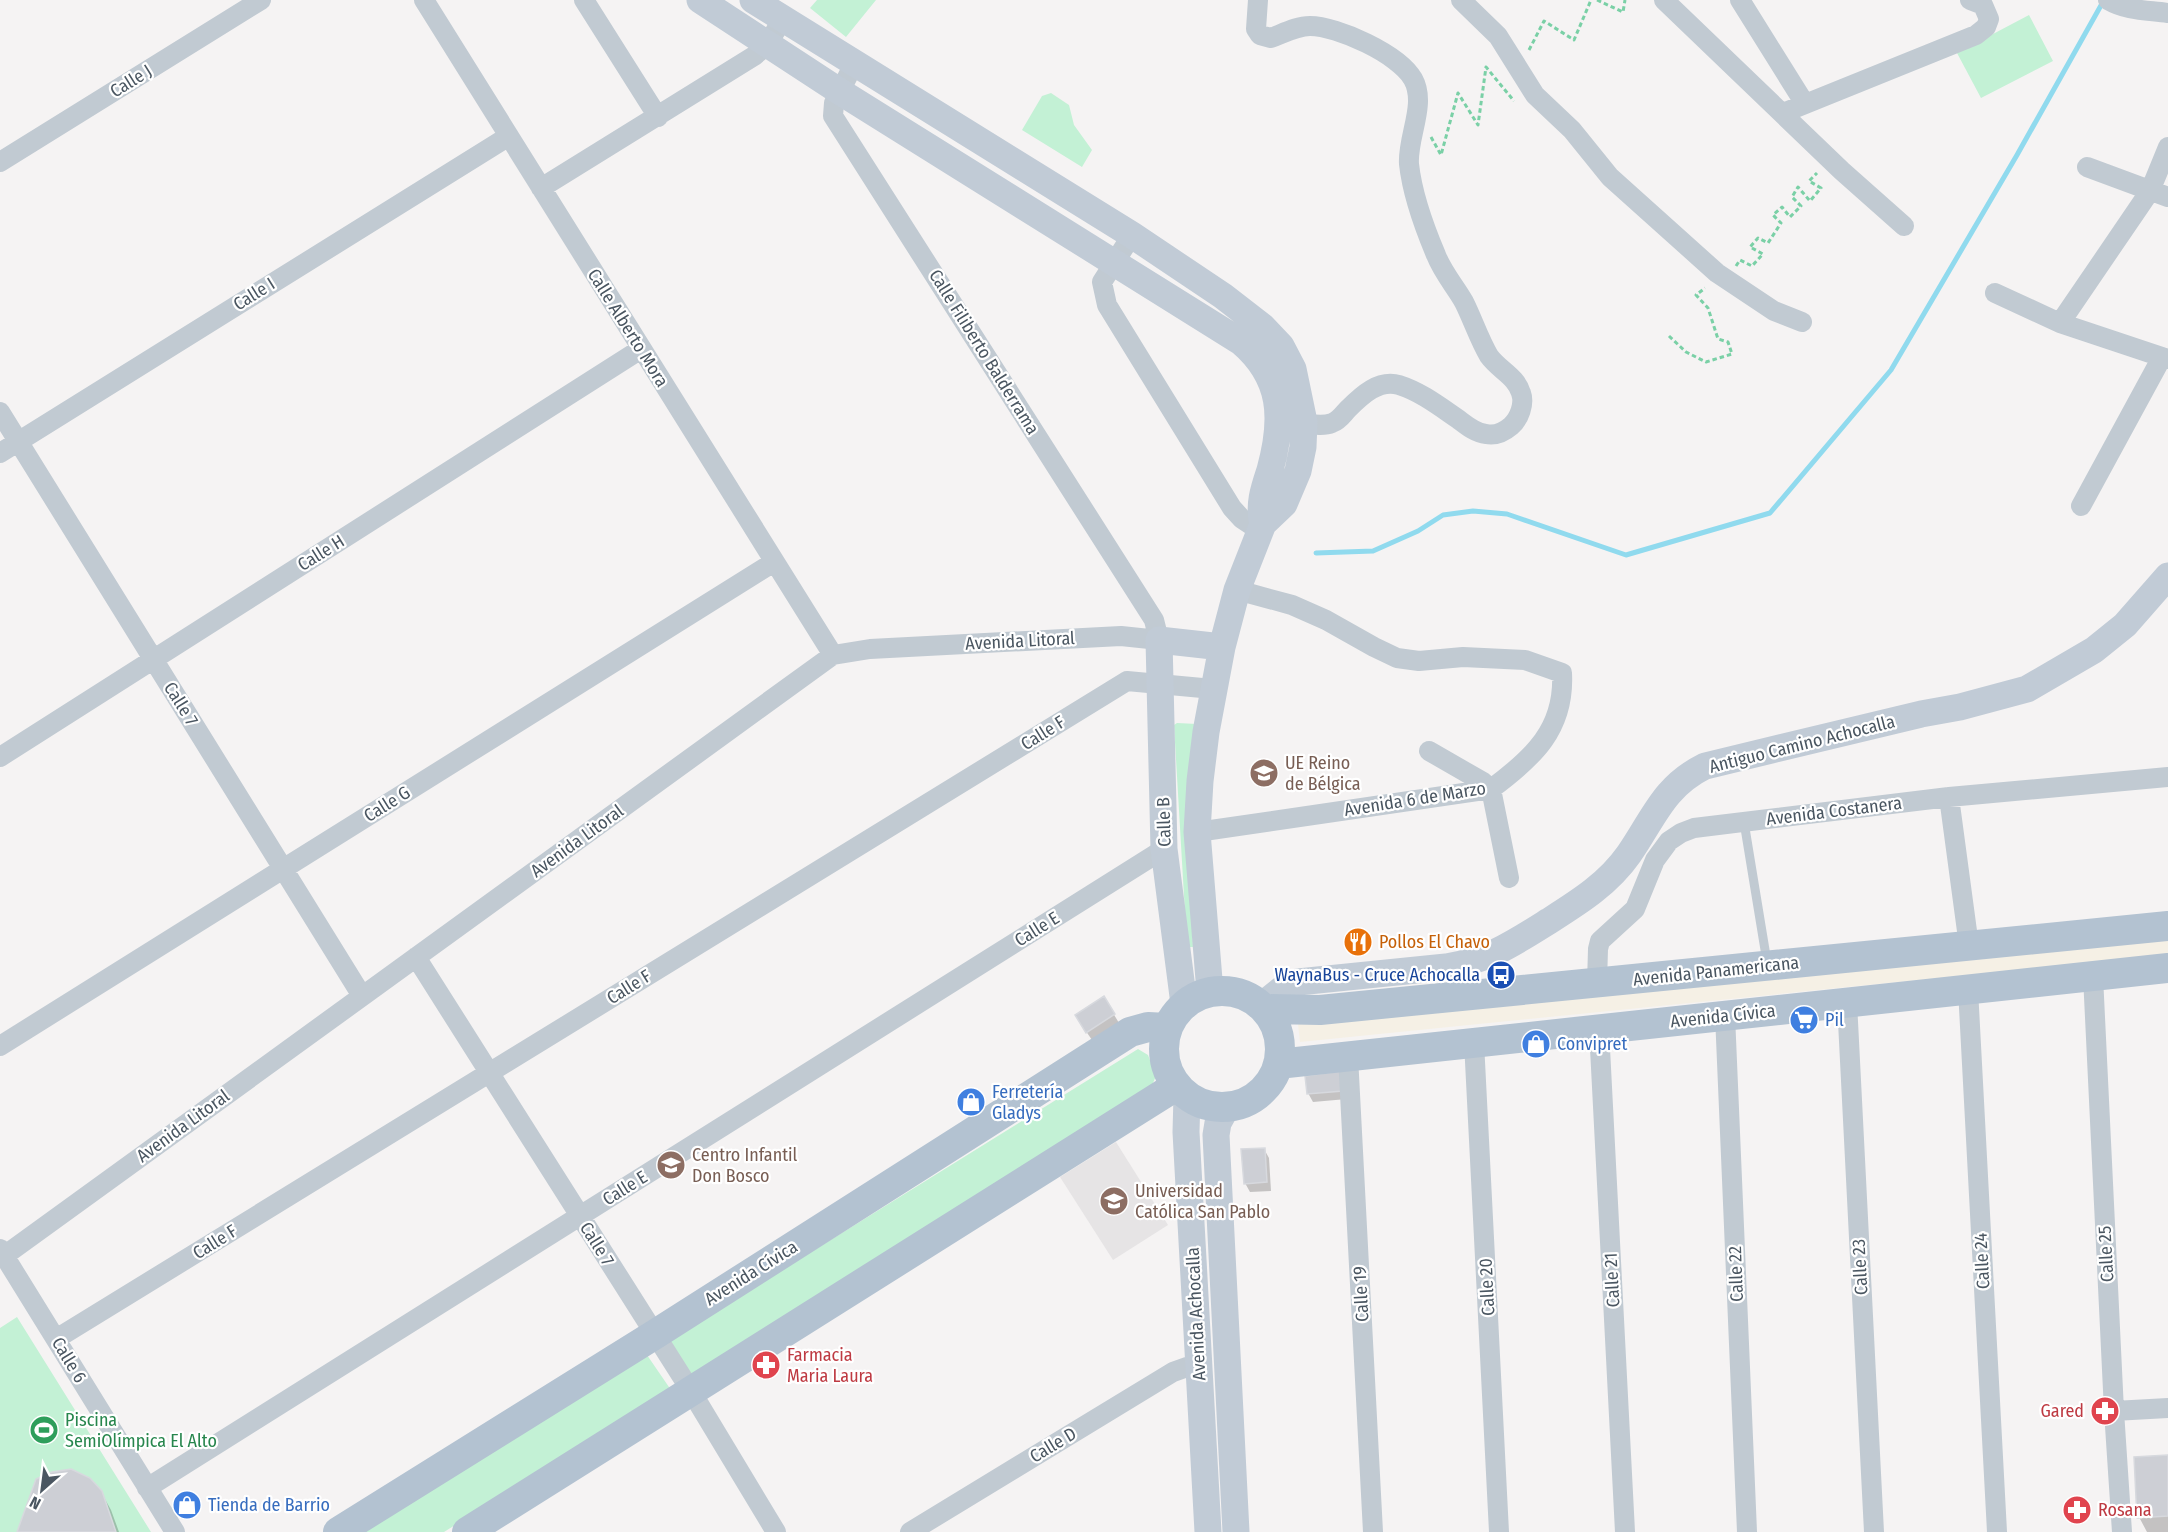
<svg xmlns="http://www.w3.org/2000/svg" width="2168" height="1532" font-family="'Fira Sans Condensed',sans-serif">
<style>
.education{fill:#e6e4e5}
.green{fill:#c3f1d5}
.sand{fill:#f5f0e5}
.shadow{fill:#0003}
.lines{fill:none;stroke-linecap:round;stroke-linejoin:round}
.stream{stroke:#90daee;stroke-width:5}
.building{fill:#cdcfd5;stroke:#d7d9de;stroke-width:1.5}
.path{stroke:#7ad0a6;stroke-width:3;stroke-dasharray:4.5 3;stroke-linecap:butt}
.lane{stroke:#c1cad2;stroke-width:9}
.street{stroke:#c1cad2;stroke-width:20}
.secondary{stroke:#c1cbd6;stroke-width:27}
.primary{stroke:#b3c2d1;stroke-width:30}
.labels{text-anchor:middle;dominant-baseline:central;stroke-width:4.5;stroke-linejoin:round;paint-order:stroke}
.street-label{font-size:18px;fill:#4a5661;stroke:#fff}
.education-label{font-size:18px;fill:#785e54;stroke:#fff;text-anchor:start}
.food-label{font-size:18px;fill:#c56008;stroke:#fff;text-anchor:start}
.transit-label{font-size:18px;fill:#164399;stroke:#fff;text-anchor:end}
.shop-label{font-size:18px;fill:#366cbe;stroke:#fff;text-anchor:start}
.health-label{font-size:18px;fill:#be3a42;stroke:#fff;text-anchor:start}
.leisure-label{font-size:18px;fill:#27864d;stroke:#fff;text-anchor:start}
</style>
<rect width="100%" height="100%" fill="#f5f3f3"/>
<path class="education" d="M1116,1142L1168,1225L1113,1260L1060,1177Z"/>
<path class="green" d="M817,0H876L846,37L810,8Z
M2029,15L2053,61L1981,98L1957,53Z
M1051,93L1069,105L1074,125L1092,150L1082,167L1022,130L1042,96Z
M1177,723L1197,724L1187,783L1193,947H1187L1174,725Z
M1138,1049L1148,1055L1156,1076L1150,1090L693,1376L668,1341Z
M17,1317L151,1532H0V1328Z
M647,1355L671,1390L444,1532H364Z"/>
<path class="sand" d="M2168,937V955L1300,1042L1298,1024Z"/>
<path class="shadow" d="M1104,998L1119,1023L1092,1040L1081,1024Z
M1339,1072L1347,1099L1313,1102L1308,1093Z
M1264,1149L1269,1158L1271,1191L1250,1192L1245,1183Z
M2168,1457V1532H2147L2139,1517Z
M101,1492L111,1510L119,1532H19Z"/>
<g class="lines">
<path class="stream" d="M1316,553L1373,551L1418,531L1443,515L1473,511L1507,514L1626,555L1770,513L1891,370L2017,155L2104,0"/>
</g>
<path class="building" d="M1104,996L1115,1014L1086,1033L1075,1015Z
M1341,1071L1343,1091L1307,1094L1305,1076Z
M1265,1148L1267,1182L1244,1184L1241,1149Z
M2168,1455V1516L2137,1518L2134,1457Z
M71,1469L90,1478L102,1491L116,1532H17L36,1479L52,1472Z"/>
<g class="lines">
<path class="path" d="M1597,0L1623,12L1625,0
M1529,50L1544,21L1574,40L1591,0
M1431,137L1441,155L1458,93L1478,125L1486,67L1514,101
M1736,266L1740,260L1752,266L1763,254L1750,247L1758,238L1768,243L1781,223L1773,215L1782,207L1790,217L1801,206L1792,197L1798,187L1810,201L1821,188L1809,181L1817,173
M1669,336L1686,352L1706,362L1732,354L1728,342L1718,339L1708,308L1696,295L1705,288"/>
<path class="lane" d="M1744,822L1767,962"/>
<path class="street" d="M424,0L833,655
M584,0L658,117
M1258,0L1256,29L1260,35L1271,38C1284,33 1297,26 1310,26C1337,26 1399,54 1413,79C1427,104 1407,137 1409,164C1412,192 1425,229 1436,255C1443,273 1455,286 1464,302C1473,320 1479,339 1489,356C1499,370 1516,376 1521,393C1525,404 1519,419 1511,426C1504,432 1495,436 1486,434C1475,433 1466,425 1458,419C1439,406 1421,392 1399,385C1379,379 1362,395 1348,409C1343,414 1340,420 1332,423C1320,428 1304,422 1291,422
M1461,0L1498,36L1535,95L1572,130L1610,177L1717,273L1774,311L1802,322
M1664,0L1842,171L1904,226
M1740,0L1805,104
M2108,0C2127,11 2147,10 2168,13
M1783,113L1976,35L1986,27L1989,19L1983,5L1970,0
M0,162L261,0
M2087,167L2168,197
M541,188L754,56L767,45L782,20
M1132,235L1102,282L1107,305L1232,508L1242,519L1260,531
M1995,293L2060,323L2168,359
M2060,323L2150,191L2168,147
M0,412L362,996
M0,453L509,136
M2081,506L2162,357
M1429,751L1483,782L1491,789L1509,878
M0,757L641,349
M1949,797L1969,946
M1197,832L1491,789C1533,758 1565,729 1562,673L1525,660L1463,657L1419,661L1397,658L1374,647L1326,620L1292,605L1237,590
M416,957L691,1391L776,1532
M2093,976L2114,1411L2122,1532
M1597,983L1598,949L1600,941L1635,909L1655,860L1669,841L1681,833L1694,828L1949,797L2168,777
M1968,989L1997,1532
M1847,1002L1874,1532
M1725,1015L1747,1532
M1599,1029L1625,1532
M1474,1042L1499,1532
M0,1046L774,562
M1348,1056L1373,1532
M0,1249L175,1532
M4,1256L833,655L870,649L1121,636L1159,640L1154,620L833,116L834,103L854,64
M56,1339L1127,681L1213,689
M2114,1411L2168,1408
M147,1488L1164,849
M910,1532L1173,1372L1187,1367L1199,1366"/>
<path class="secondary" d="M700,0L839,91L1241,342C1283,378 1284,419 1270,470C1264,488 1258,505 1263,524
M753,0L1132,235L1223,296L1263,327L1281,346L1293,369L1304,422L1303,447L1298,471L1284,504L1263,524L1237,590L1222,647L1206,732L1200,781L1197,832L1210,992
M1184,1004L1164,849L1159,640L1222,647
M1261,1006L1281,990L1298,982L1446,967C1487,961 1514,943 1549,921C1579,902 1608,884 1629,854C1654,818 1663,787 1705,766L1921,714L1960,707L2027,689L2094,650L2125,625L2168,576
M1187,1096L1186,1132L1208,1532
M1227,1107L1218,1123L1216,1135L1236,1532"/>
<path class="primary" d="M1164 1049a58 58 0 1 1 116 0a58 58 0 1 1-116 0Z
M1264,1009L1320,1010L2168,926
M1278,1064L2168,968
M338,1532L654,1335L1130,1032L1148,1027L1167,1028
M467,1532L1176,1086"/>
</g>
<defs>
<g id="school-disc" transform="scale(1.5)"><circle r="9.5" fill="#8d6e63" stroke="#fff"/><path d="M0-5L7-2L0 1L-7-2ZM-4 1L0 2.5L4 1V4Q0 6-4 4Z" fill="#fff"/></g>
<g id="restaurant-disc" transform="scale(1.5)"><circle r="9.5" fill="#e8710a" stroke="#fff"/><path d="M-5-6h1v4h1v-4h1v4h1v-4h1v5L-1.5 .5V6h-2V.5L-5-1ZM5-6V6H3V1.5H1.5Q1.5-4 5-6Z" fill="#fff"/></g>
<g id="bus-disc" transform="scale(1.5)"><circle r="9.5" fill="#1a4fb4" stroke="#fff"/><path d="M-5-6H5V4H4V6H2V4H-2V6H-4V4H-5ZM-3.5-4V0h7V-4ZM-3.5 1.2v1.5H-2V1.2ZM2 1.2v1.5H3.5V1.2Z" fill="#fff"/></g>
<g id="supermarket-disc" transform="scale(1.5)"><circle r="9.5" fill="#3f7fe0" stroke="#fff"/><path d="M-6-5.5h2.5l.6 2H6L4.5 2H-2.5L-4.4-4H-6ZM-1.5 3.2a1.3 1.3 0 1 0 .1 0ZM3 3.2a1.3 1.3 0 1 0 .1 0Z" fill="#fff"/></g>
<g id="shop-disc" transform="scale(1.5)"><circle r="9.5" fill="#3f7fe0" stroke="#fff"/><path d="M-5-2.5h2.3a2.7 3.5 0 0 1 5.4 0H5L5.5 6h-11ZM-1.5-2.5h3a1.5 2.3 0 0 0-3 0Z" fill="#fff"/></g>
<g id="university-disc" transform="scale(1.5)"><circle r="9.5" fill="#8d6e63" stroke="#fff"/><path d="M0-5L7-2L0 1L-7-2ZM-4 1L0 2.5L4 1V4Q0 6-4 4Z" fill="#fff"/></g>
<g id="pharmacy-disc" transform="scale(1.5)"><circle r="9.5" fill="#e0444e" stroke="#fff"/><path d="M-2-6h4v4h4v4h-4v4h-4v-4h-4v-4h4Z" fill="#fff"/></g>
<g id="stadium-disc" transform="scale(1.5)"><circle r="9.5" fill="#2e9e5b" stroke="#fff"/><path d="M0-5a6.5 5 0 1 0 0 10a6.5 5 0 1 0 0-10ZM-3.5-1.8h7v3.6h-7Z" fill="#fff"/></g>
</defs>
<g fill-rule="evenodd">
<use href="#school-disc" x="1264" y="773"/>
<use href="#restaurant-disc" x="1358" y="942"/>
<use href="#bus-disc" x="1501" y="975"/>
<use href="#supermarket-disc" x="1804" y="1020"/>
<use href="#shop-disc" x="1536" y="1044"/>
<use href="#shop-disc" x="971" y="1102"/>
<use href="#school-disc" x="671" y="1165"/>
<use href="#university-disc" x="1114" y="1201"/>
<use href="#pharmacy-disc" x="766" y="1365"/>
<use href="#pharmacy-disc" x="2105" y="1411"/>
<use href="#stadium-disc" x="44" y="1430"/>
<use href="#shop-disc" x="187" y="1505"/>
<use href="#pharmacy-disc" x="2077" y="1510"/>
</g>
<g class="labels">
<g class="street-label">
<text transform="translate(131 81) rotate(-32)">Calle J</text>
<text transform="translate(254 294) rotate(-32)">Calle I</text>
<text transform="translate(628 328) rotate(58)">Calle Alberto Mora</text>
<text transform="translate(984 352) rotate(58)">Calle Filiberto Balderrama</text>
<text transform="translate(321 553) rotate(-32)">Calle H</text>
<text transform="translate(1020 641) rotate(-3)">Avenida Litoral</text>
<text transform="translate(181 704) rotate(58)">Calle 7</text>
<text transform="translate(1043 733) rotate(-32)">Calle F</text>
<text transform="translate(1802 744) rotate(-14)">Antiguo Camino Achocalla</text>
<text transform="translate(1415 799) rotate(-9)">Avenida 6 de Marzo</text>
<text transform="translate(387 804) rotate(-32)">Calle G</text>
<text transform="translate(1834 811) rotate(-7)">Avenida Costanera</text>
<text transform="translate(1164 822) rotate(-92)">Calle B</text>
<text transform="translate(577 841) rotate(-36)">Avenida Litoral</text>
<text transform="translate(1037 929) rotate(-32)">Calle E</text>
<text transform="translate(1716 971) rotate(-6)">Avenida Panamericana</text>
<text transform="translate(629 987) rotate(-32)">Calle F</text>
<text transform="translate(1723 1016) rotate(-6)">Avenida Cívica</text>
<text transform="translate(183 1126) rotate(-36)">Avenida Litoral</text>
<text transform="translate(625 1188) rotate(-32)">Calle E</text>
<text transform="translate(215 1242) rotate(-32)">Calle F</text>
<text transform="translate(597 1244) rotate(58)">Calle 7</text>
<text transform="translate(2106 1254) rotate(-93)">Calle 25</text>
<text transform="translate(1982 1261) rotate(-93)">Calle 24</text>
<text transform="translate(1860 1267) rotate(-93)">Calle 23</text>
<text transform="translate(751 1273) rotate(-32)">Avenida Cívica</text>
<text transform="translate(1736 1274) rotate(-92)">Calle 22</text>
<text transform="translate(1612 1280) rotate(-93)">Calle 21</text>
<text transform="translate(1487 1287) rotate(-93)">Calle 20</text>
<text transform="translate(1361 1294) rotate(-93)">Calle 19</text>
<text transform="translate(1196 1314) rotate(-93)">Avenida Achocalla</text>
<text transform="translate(69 1360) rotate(59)">Calle 6</text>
<text transform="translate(1053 1445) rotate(-31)">Calle D</text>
</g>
<g class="education-label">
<text x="1285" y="763">UE Reino<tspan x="1285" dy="21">de Bélgica</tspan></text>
<text x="692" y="1155">Centro Infantil<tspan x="692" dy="21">Don Bosco</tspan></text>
<text x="1135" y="1191">Universidad<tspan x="1135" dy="21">Católica San Pablo</tspan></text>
</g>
<g class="food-label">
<text x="1379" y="942">Pollos El Chavo</text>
</g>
<g class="transit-label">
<text x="1480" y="975">WaynaBus - Cruce Achocalla</text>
</g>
<g class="shop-label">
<text x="1825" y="1020">Pil</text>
<text x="1557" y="1044">Convipret</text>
<text x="992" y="1092">Ferretería<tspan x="992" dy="21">Gladys</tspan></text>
<text x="208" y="1505">Tienda de Barrio</text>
</g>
<g class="health-label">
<text x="787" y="1355">Farmacia<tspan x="787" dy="21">Maria Laura</tspan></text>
<text x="2084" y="1411" text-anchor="end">Gared</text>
<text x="2098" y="1510">Rosana</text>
</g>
<g class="leisure-label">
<text x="65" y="1420">Piscina<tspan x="65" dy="21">SemiOlímpica El Alto</tspan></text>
</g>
</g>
<g transform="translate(42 1490) rotate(208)" stroke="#ffffff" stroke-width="4.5" paint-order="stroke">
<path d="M0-4.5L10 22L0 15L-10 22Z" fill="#4a5661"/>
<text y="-9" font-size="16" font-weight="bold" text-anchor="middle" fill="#4a5661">N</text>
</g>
</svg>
